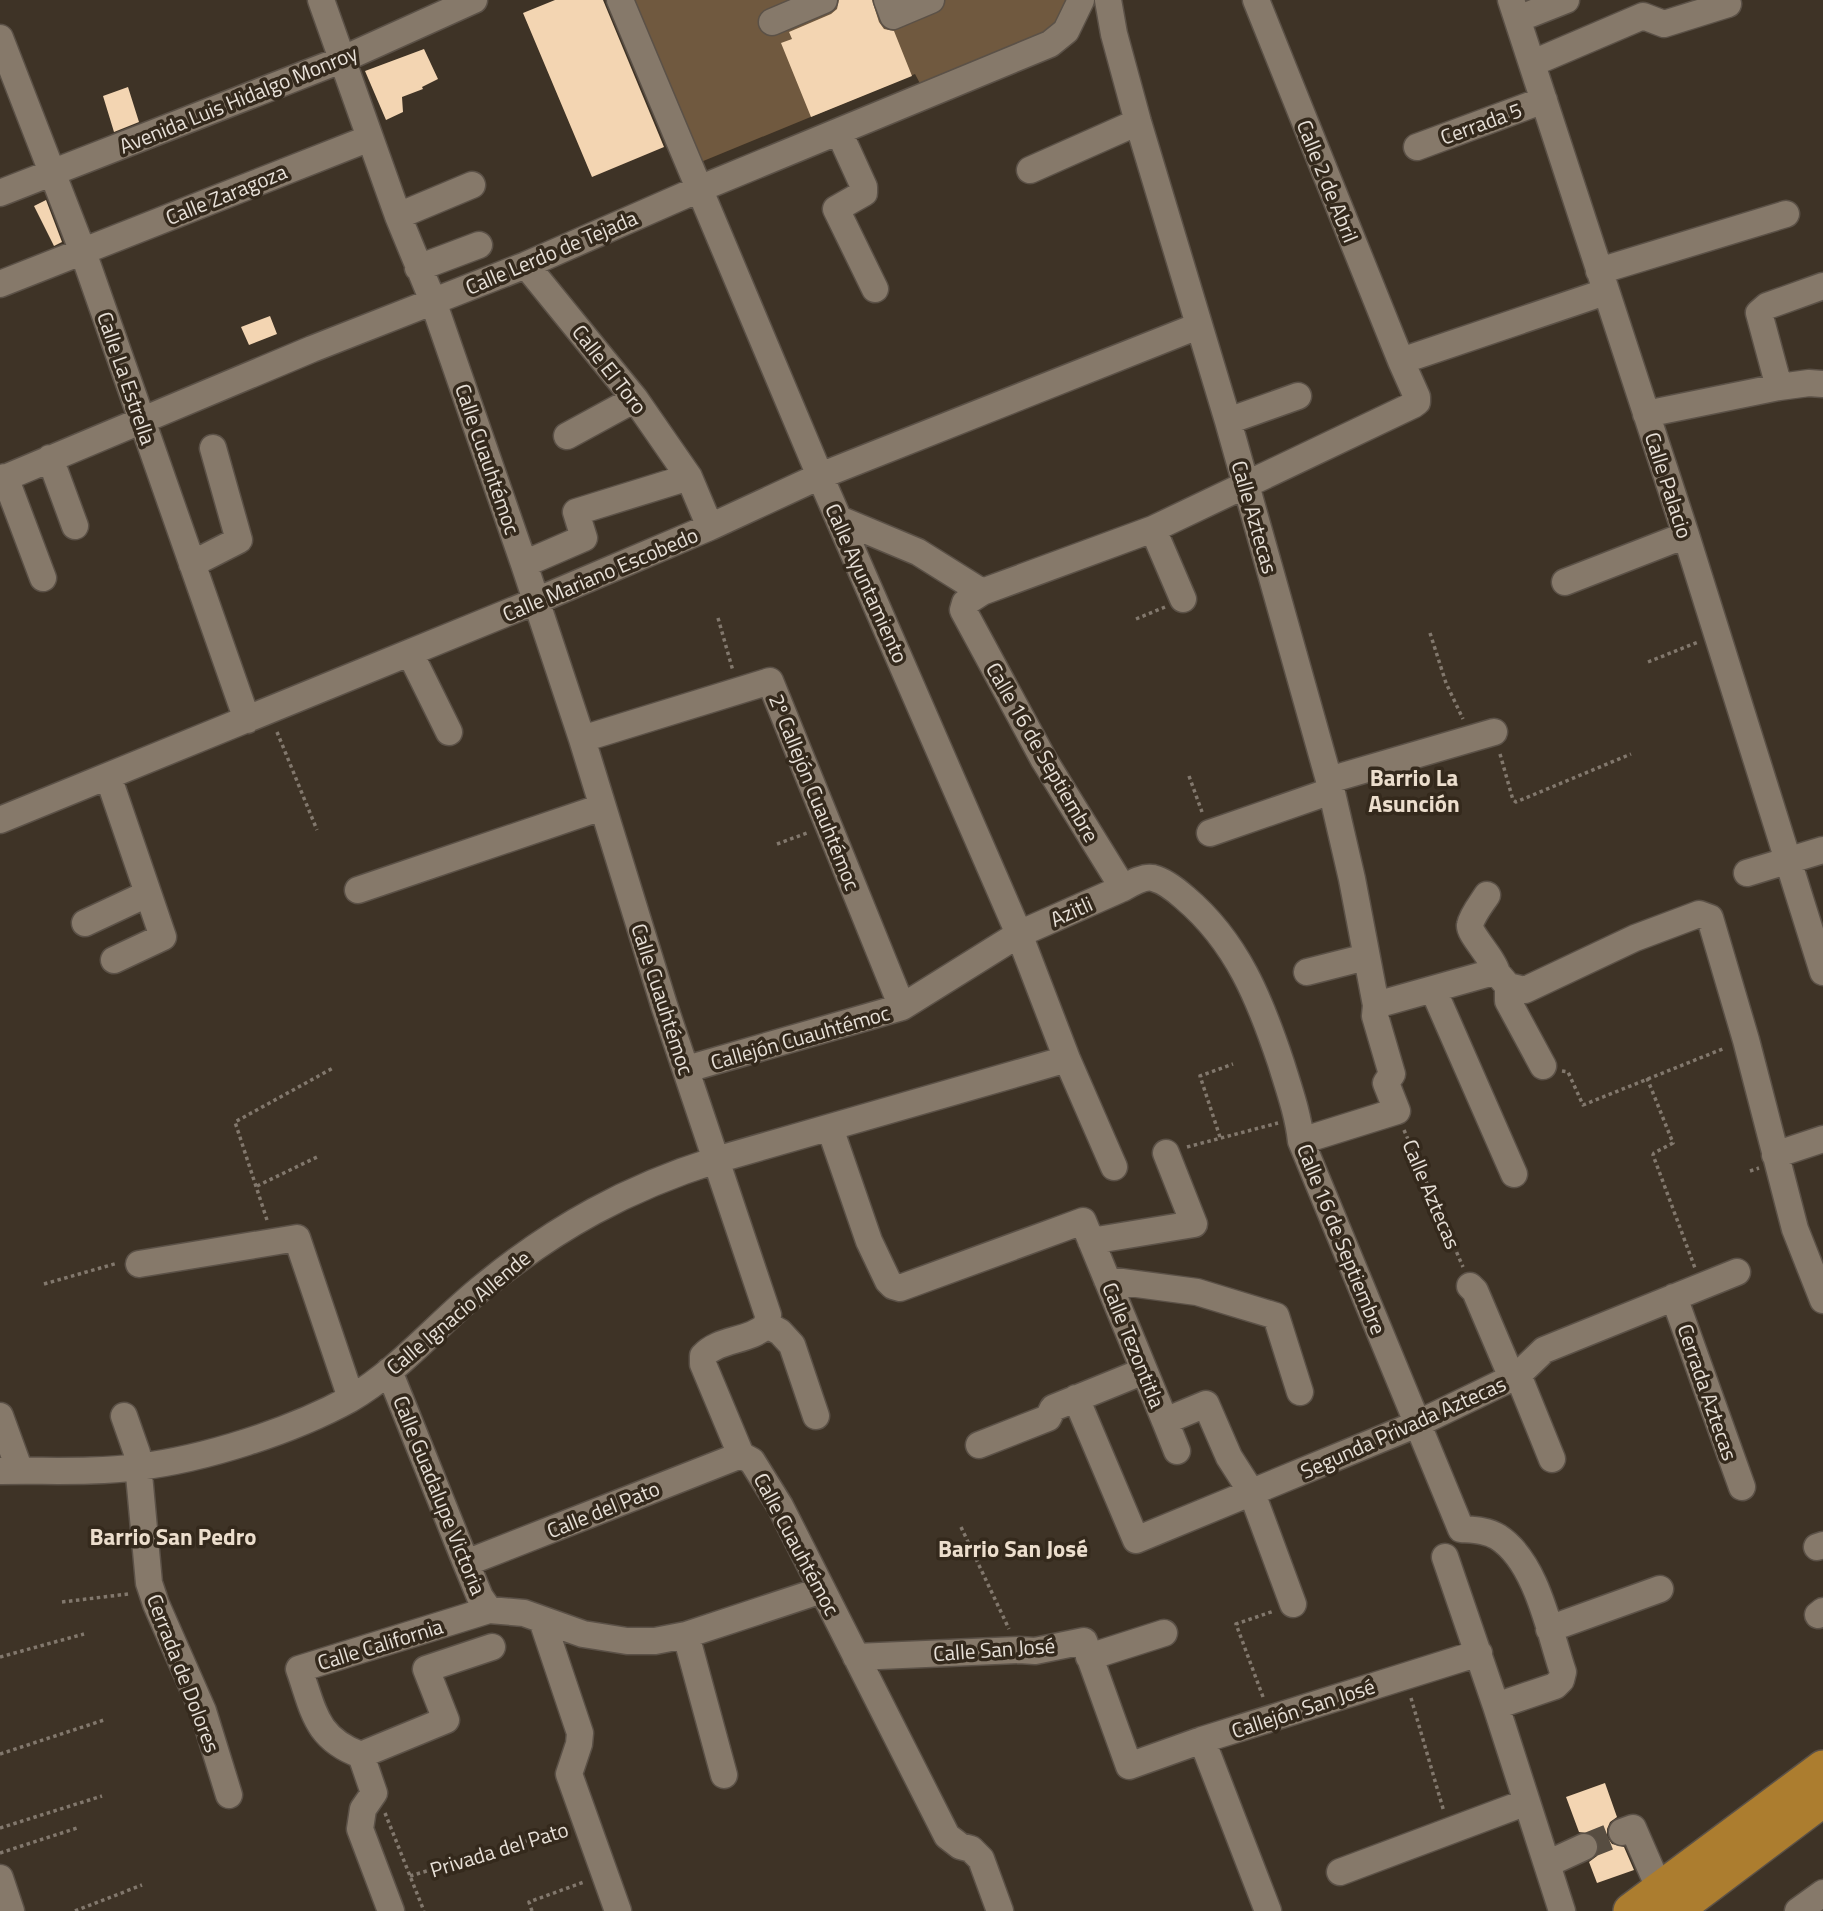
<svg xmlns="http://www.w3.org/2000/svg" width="1823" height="1911" font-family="'Titillium Web',sans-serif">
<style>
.green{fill:#70593f}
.building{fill:#f3d5b2}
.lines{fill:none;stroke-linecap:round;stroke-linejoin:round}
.minor-tunnel{stroke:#574d41;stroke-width:26;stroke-dasharray:26 13;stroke-linecap:butt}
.minor-casing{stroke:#5b5147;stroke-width:29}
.major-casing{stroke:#5b5147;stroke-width:38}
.path{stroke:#82786d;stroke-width:3.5;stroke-dasharray:3.5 3.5;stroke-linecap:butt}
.minor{stroke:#86796a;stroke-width:26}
.major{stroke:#ac7d2f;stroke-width:35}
.labels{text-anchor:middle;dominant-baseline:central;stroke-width:7;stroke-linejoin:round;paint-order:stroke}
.street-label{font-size:21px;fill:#e7e0d8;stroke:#34291c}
.neighbourhood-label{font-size:23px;font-weight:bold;fill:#ecdecd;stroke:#34291c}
</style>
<rect width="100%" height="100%" fill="#3e3326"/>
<path class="green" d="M628,0H1078L1062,28L925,93L915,74L696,164Z"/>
<path class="building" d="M555,0H603L664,147L592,177L523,13Z
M839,0H872L879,22L884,29L894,31L912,76L811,117L781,43L792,39L789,32L831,14L837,9Z
M424,49L438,79L422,87L423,89L402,97L403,112L386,120L365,71Z
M128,87L139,122L114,132L103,96Z
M46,200L62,242L54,246L34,206Z
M270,316L277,334L249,345L241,327Z
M1605,1783L1617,1817L1610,1822L1607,1829V1837L1612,1844L1624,1847L1634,1870L1597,1883L1589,1862L1597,1856L1600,1849L1599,1841L1592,1834L1579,1832L1566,1797Z"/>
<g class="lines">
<path class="minor-tunnel" d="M1584,1847L1622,1832"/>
<g class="minor-casing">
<path id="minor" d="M321,0L398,216L433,301L524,564L582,739L664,1005L768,1315L767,1325C749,1342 719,1338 703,1356V1364L741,1455L752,1461L780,1506L947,1836L960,1846L971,1849L981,1859L1000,1911
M620,0L820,476L1019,934L1067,1059L1114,1167
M887,0L893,16L931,0
M1108,0L1114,34L1138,122L1228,421L1329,780L1352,879L1376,1005L1375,1016L1392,1074L1386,1083L1397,1111L1301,1141
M1256,0L1401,361
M1511,0L1686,535L1823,972
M1518,19L1566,0
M772,22L824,0
M0,38L83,252L247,720
M1533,63L1643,16L1664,24L1728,4
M839,132L864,187V193L836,209L875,289
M1417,147L1544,100
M1030,170L1138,122
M0,193L341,60L474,0
M398,216L472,185
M526,265L635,399L689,477L710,527
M418,268L479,245
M1599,271L1786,214
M0,284L370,138
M1779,387L1759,313L1767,306L1823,286
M1646,414L1779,387L1809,383L1823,384
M1228,421L1298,396
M567,436L635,399
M50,458L75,526
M5,477L43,578
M0,480L312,349L526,265L699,189L1050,44L1066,31L1081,0
M839,519L918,552L982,592
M1153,529L1183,599
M192,564L239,540L213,448
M524,564L584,538L576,512L689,477
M1565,582L1686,535
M410,653L449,732
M582,739L770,681L902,1007
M108,776L163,937L114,960
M1329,780L1494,732
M0,820L536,601L710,527L820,476L1198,326
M1210,833L1331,791
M1747,873L1823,850
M358,890L602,807
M1487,895C1482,903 1472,915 1470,925C1468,933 1494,959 1497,973
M85,923L147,894
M1307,972L1366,957
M1508,986V1001L1543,1066
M1433,989L1514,1174
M1376,1005L1490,973H1497L1508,986L1525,990L1635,938L1699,914L1710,918L1746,1040L1795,1229L1823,1300
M687,1069L902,1007L1019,934L1123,888
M830,1128L869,1241L888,1281L893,1286L900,1288L1083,1221L1165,1421L1206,1404L1229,1457L1252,1493L1293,1604
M1775,1155L1823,1139
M1091,1241L1194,1224L1166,1153
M139,1264L297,1238L351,1398
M1107,1280L1197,1292L1276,1316L1300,1392
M1470,1286L1475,1291L1512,1378
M1674,1297L1742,1487
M767,1325L780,1332L792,1345L816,1416
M389,1371L466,1563L480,1597L489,1610
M1518,1375L1552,1459
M1076,1398L1136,1540L1417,1424L1518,1375L1544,1350L1737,1272
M0,1416L20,1471
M124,1416L137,1453L149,1583L156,1604L203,1711L229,1795
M1165,1421L1177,1451
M979,1445L1048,1418L1053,1408L1144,1371
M0,1471C45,1470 93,1473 138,1467C204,1459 292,1431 350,1399C400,1370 439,1322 484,1286C556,1227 627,1188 716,1160L1067,1059
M1817,1547L1823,1545
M1445,1557L1496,1706L1562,1911
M466,1563L741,1455
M1818,1615L1823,1611
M542,1620L580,1733L579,1744L569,1774L618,1911
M1549,1629L1660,1589
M686,1635L724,1775
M856,1657L1019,1650L1035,1651L1084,1641L1129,1766L1202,1740L1479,1653
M1089,1657L1164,1633
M1496,1706L1555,1686L1561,1680L1563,1672C1549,1631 1537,1562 1498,1537C1487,1530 1474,1530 1461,1529L1301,1141C1298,1114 1289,1089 1281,1063C1260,1000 1237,942 1185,898C1176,890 1165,881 1153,878C1144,876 1132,883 1123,888L1044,760L963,610L965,603L982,592L1153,529L1413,405L1417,402V397L1401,361L1605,292
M1202,1740L1268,1911
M361,1755C315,1738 314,1711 299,1669L489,1610L524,1613L583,1634L627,1641H655L686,1635L822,1590
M361,1755L446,1720L426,1669L492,1647
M361,1755L374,1793L363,1809L360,1829L391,1911
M1622,1832L1633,1828L1660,1890
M1547,1864L1584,1847
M1340,1872L1527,1802
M0,1878L11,1911
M1798,1911L1823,1893"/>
</g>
<g class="major-casing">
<path id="major" d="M1631,1911L1823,1768
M1674,1911L1823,1799"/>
</g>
<path class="path" d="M718,618L733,671
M1136,619L1165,607
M1430,633L1446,683L1463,719
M1648,662L1698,642
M277,732L317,830
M1500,754L1513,800L1516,802L1631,754
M1189,776L1202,812
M777,844L807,833
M1562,1071L1568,1072L1583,1105L1725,1048
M1647,1078L1673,1143L1654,1153L1653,1155L1695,1268
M1404,1130L1463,1267
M1220,1137L1200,1076L1233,1064
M1187,1147L1278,1123
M1750,1171L1759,1168
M257,1186L317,1157
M267,1220L235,1122L333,1068
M44,1284L118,1263
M961,1527L1009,1629
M62,1602L128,1594
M0,1657L84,1634
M1263,1697L1236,1624L1274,1611
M1411,1698L1444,1812
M0,1754L104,1720
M385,1813L424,1911
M0,1828L102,1796
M0,1853L77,1828
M410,1876L566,1829
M75,1911L142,1885
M532,1911L529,1902L584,1882"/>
<use href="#minor" class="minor"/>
<use href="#major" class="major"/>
</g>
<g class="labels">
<g class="street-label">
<text transform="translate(238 99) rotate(-22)">Avenida Luis Hidalgo Monroy</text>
<text transform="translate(1481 123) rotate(-20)">Cerrada 5</text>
<text transform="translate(1328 181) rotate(68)">Calle 2 de Abril</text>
<text transform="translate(226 194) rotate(-22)">Calle Zaragoza</text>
<text transform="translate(551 252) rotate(-23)">Calle Lerdo de Tejada</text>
<text transform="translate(610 369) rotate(52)">Calle El Toro</text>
<text transform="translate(127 378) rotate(71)">Calle La Estrella</text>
<text transform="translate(488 459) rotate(71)">Calle Cuauhtémoc</text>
<text transform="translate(1669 485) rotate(72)">Calle Palacio</text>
<text transform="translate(1255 517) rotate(74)">Calle Aztecas</text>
<text transform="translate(600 574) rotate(-23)">Calle Mariano Escobedo</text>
<text transform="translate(867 583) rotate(66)">Calle Ayuntamiento</text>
<text transform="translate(1043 752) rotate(60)">Calle 16 de Septiembre</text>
<text transform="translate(815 792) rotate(68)">2º Callejón Cuauhtémoc</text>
<text transform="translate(1071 911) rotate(-24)">Azitli</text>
<text transform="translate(663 999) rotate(72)">Calle Cuauhtémoc</text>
<text transform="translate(800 1037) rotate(-16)">Callejón Cuauhtémoc</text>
<text transform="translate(1432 1194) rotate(67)">Calle Aztecas</text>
<text transform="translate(1342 1239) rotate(68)">Calle 16 de Septiembre</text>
<text transform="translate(458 1312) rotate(-40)">Calle Ignacio Allende</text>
<text transform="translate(1134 1345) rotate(68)">Calle Tezontitla</text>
<text transform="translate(1708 1392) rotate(71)">Cerrada Aztecas</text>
<text transform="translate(1403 1427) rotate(-24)">Segunda Privada Aztecas</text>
<text transform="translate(440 1495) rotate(68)">Calle Guadalupe Victoria</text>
<text transform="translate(603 1509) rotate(-22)">Calle del Pato</text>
<text transform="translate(797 1544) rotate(62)">Calle Cuauhtémoc</text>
<text transform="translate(380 1644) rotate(-17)">Calle California</text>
<text transform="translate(994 1649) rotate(-4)">Calle San José</text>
<text transform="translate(184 1673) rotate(69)">Cerrada de Dolores</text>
<text transform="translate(1303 1708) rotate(-18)">Callejón San José</text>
<text transform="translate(499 1849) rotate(-17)">Privada del Pato</text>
</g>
<g class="neighbourhood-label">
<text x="1414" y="777">Barrio La<tspan x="1414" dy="26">Asunción</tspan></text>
<text x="173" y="1536">Barrio San Pedro</text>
<text x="1013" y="1548">Barrio San José</text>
</g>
</g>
</svg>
